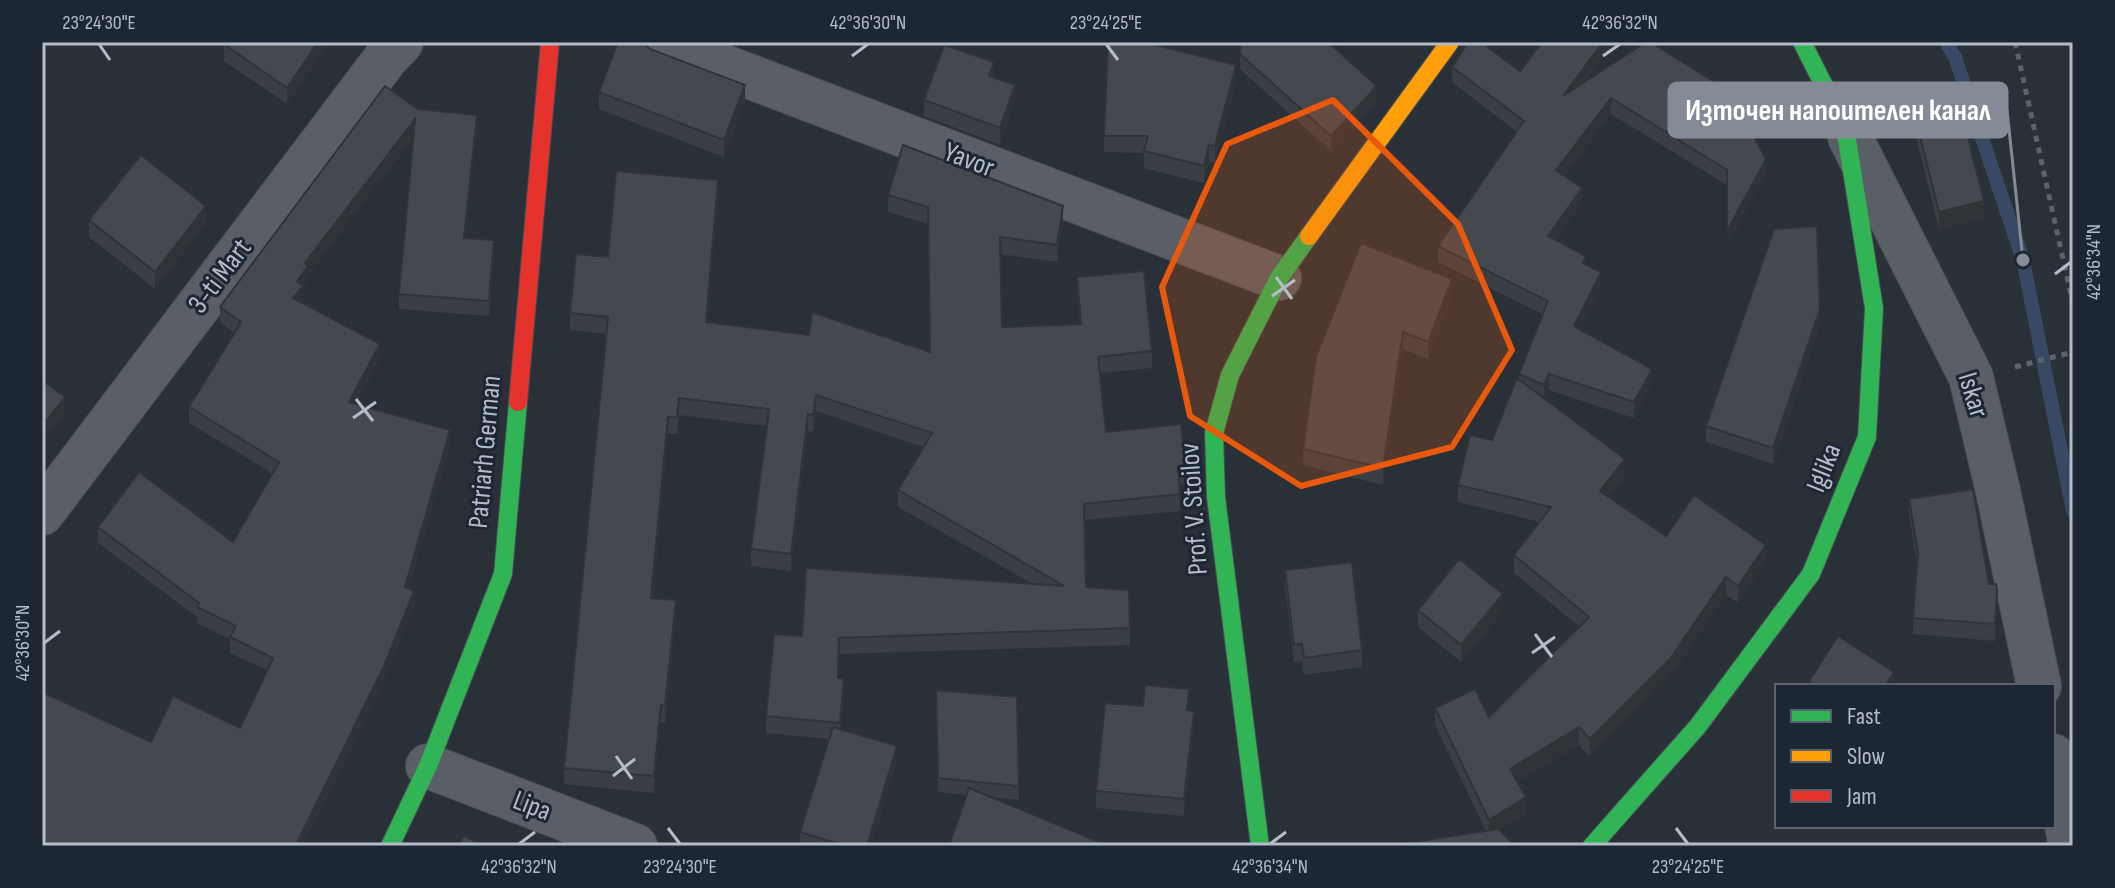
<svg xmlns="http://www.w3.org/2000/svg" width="2115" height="888" font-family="'Sofia Sans Condensed',sans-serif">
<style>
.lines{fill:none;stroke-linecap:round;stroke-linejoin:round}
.stream{stroke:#384963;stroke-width:14}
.street-casing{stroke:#484c53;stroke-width:46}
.fast-casing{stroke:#484c53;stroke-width:20}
.slow-casing{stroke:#484c53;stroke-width:20}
.jam-casing{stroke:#484c53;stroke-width:20}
.path{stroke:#5d636a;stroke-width:5;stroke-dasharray:6 6;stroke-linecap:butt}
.street{stroke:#5a5e66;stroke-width:44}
.fast{stroke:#30b455;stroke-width:18}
.slow{stroke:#ff9f0a;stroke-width:18}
.jam{stroke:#e5322d;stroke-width:18}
.wall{fill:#3a3f45}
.shaded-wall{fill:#303338}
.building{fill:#444950;stroke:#303338;stroke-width:2}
.marked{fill:#e8590c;fill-opacity:0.2;stroke:#e8590c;stroke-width:6;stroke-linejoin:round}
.ticks{fill:none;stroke:#b4bcc9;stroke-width:3}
.labels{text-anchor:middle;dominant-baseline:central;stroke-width:6;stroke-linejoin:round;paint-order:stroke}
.street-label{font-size:28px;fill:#b4bcc9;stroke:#1d2633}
.leader{fill:none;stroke:#848b96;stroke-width:3}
.callout-dot{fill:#848b96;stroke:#1d2633;stroke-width:3}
.callout{fill:#848b96;stroke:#848b96;stroke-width:3}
.callout-label{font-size:30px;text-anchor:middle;font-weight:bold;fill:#fff}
.neatline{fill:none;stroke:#b4bcc9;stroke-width:3}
.ticks-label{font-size:20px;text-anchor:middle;fill:#b4bcc9}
</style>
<rect width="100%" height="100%" fill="#2a3038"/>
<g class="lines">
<path class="stream" d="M1946,42L1955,57L2023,260L2073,511"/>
<g class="street-casing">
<path id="street" d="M659,42L1279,278
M1850,137L1971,377L1998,491L2039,686
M42,513L386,58L401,42
M2053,756L2071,846
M428,766L635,846"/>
</g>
<g class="fast-casing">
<path id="fast" d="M390,846L428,766L503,574L518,402
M1260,846L1216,497L1214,433L1230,375L1279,278L1309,236
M1592,846L1698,726L1811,574L1867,437L1874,308L1845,127L1802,42"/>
</g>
<g class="slow-casing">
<path id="slow" d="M1309,236L1450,42"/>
</g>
<g class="jam-casing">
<path id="jam" d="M518,402L550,42"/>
</g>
<path class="path" d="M2015,42L2073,304
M2015,367L2073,352"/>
<use href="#street" class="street"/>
<use href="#fast" class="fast"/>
<use href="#slow" class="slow"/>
<use href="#jam" class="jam"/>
</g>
<path class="wall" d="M225,42H330L287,104L224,61V44Z
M650,49L745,101L724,157L599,109V92Z
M1240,54L1377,101L1331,151L1240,69Z
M1452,67L1520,71L1586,81L1749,118L1747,122L1766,174L1727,247V185L1611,114L1564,176L1582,203L1556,240L1586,265L1601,288L1580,329L1652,384L1634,418L1549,390L1545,399L1625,476L1609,497L1666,536L1766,562L1738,603L1726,595L1670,677L1590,756L1579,745L1517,782L1526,814L1500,830L1486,831L1435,725V708L1489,717L1580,627L1514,573V555L1540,522L1458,502V485L1492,440L1519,379V374L1542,314L1438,262V246L1517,132L1452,82Z
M1236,81L1215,163L1209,161L1204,183L1144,168V153L1104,152V136Z
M924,100L1015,102L1000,145L924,116Z
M418,109L477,131L465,238L494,256L489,316L399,309V294L414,136L308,275V282L303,289L302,303L380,360L356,404L450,446L409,588L414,606L384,681L303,846H42L151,742L240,728L267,670L230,653V639L197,623V617L98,543V527L233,542L272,473L189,423V407L234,333L220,322V307Z
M1917,125L1984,218L1939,229L1917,142Z
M888,195L1063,223L1057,262L1000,254L1002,327L1080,324L1077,294V277L1152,351V368L1100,373L1106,432L1186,466V483L1179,484L1180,511L1084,520L1086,587L1129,590L1130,645L839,654L838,678L844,696L841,730L897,761L871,846H800V832L829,739L766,733V716L802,636L1031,583L898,507V490L923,447L816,411L813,432L808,431L791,571L751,566V549L767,426L679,415L677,434H668L653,598L676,617L665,723L661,722L654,793L564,784V768L606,334L570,330V313L608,257L718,196L707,322L930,352L928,224L888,212Z
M89,220L206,223L155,289L89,237Z
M1452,296L1428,359L1403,349L1383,485L1303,465V449L1316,357Z
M1820,325L1773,464L1706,442V426Z
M1909,499L1989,584L1997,609L1995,641L1913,634V618L1917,564L1909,515Z
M1285,570L1362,650V667L1304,675L1302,661L1294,662L1285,587Z
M1418,610L1503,611L1461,662L1418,627Z
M936,690L1017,697L1019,800L938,792Z
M1189,710L1194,728L1184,816L1096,808V791Z"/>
<path class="shaded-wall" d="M318,42H330L287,104V88Z
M1603,42H1615L1563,112V96Z
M994,62V79L989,76Z
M1236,65V81L1215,163V146Z
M745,85V101L724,157V140Z
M1015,85V102L1000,145V128Z
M1377,86V101L1331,151V136Z
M1611,98V114L1556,186V170Z
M1749,103V118L1742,129V114Z
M477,115V131L464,253V238Z
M415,119V134L308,275V282L303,289V302L293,314V298L297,281L305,263Z
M1209,145V161L1204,183V166Z
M1766,159V174L1727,247V231Z
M718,180V196L706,339V322Z
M1582,188V203L1548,252V236Z
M1984,201V218L1939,229V212Z
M206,206V223L155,289V272Z
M1063,206V223L1057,262V245Z
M494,240V256L489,316V301Z
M1601,272V288L1574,341V326Z
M1452,279V296L1428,359V342Z
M1820,309V325L1773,464V448Z
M1403,332V349L1383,485V468Z
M380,344V360L349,418V402Z
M1652,369V384L1634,418V402Z
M1549,374V390L1544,401V385Z
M816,395V411L813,432V415Z
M65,397V414L42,443V426Z
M808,414V431L791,571V554Z
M668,417V434L651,615V598Z
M450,430V446L405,602V587Z
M1625,459V476L1600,509V491Z
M1766,545V562L1738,603V586Z
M1726,577V595L1670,677L1590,756V739Z
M414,591V606L384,681L303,846H298V841Z
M1997,592V609L1995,641V624Z
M1503,594V611L1461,662V645Z
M676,600V617L665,723V706Z
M1894,672V686H1885Z
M844,679V696L840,740V723Z
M661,705V722L654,793V776Z
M1194,711V728L1184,816V799Z
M1579,727V745L1510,786V769Z
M897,746V761L871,846H867Z
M1526,797V814L1489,837V820Z"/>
<path class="building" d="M225,42H318L287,88L224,44Z
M618,42H642L650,49L745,85L724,140L599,92Z
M1108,42H1144L1236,65L1215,146L1209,145L1204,166L1144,151L1148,136H1104Z
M1241,42H1328L1377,86L1331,136L1240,54Z
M1468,42H1481L1520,71L1542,42H1603L1563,96L1646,42H1650L1749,103L1742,114L1766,159L1727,231V170L1611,98L1556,170L1582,188L1548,236L1586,256L1583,263L1601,272L1574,326L1652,369L1634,402L1549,374L1544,385L1519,374L1548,301L1438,246L1524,121L1452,67Z
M944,45L994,62L989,76L1015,85L1000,128L924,100Z
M385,86L418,109L477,115L464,238L494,240L489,301L399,294L415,119L305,263L308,266L297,281L303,286L293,298L380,344L349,402L450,430L405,587L414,591L384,666L298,841L301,842L299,846H42V692L151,742L173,696L240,728L273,658L230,637L236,626L197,607L199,603L98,527L139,472L233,542L279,462L189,407L241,322L220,307Z
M1962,114L1984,201L1939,212L1917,125Z
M903,145L1063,206L1057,245L1000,237L1002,327L1081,324L1077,277L1144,271L1152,351L1098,357L1106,432L1181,424L1186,466L1178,467L1180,494L1084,504L1086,587L1129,590L1130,628L839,638L838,678L844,679L840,723L766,716L774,634L802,636L806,568L1064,586L898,490L932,433L816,395L813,415L808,414L791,554L751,549L769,409L679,398L677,417H668L651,598L676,600L665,706L661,705L654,776L564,768L608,317L570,313L576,254L608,257L616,171L718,180L706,322L809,335L812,312L930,352L928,207L888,195Z
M141,155L206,206L155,272L89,220Z
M1817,226L1820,309L1773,448L1706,426L1774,229Z
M1361,243L1452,279L1428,342L1403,332L1383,468L1303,449L1316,357Z
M1517,378L1625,459L1600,491L1666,536L1694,495L1766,545L1738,586L1726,577L1670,659L1590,739L1579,727L1510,769L1526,797L1489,820L1435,708L1475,689L1489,717L1589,617L1514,555L1551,507L1458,485L1470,435L1492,440Z
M42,380L65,397L42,426Z
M1973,489L1989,584H1996L1997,592L1995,624L1913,618L1918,553L1909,499Z
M1459,559L1503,594L1461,645L1418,610Z
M1352,562L1362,650L1304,658L1302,644L1294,645L1285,570Z
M1838,636L1894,672L1885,686H1806Z
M1145,685L1189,689L1187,710L1194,711L1184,799L1096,791L1105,703L1143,706Z
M936,690L1017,697L1019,786L938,778Z
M833,727L897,746L867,846H845L800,832Z
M969,788L1109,846H949Z
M1498,829L1516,846H1387Z
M463,836L487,846H458Z"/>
<path class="marked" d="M1333,100L1458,224L1512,350L1452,447L1301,486L1190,416L1162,287L1227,144Z"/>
<path class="ticks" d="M99,44L110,60M1106,44L1118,60M852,56L868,44M1603,56L1620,44M2055,274L2071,262M1276,277L1292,299M1272,296L1295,280M356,399L373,421M353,418L376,402M1535,634L1552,657M44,643L60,631M1532,653L1555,637M616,756L632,779M613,776L635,759M668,828L680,844M1676,828L1688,844M519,844L535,832M1270,844L1286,832"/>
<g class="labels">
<g class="street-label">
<text transform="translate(969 160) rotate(21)">Yavor</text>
<text transform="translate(220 276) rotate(-53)">3-ti Mart</text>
<text transform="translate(1973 395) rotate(73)">Iskar</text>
<text transform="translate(485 452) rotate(-85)">Patriarh German</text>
<text transform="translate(1824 468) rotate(-68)">Iglika</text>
<text transform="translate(1194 509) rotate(-94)">Prof. V. Stoilov</text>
<text transform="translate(532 806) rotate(21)">Lipa</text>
</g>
</g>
<path class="leader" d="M2023 260L2007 110"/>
<circle class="callout-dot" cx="2023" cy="260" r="8"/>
<rect class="callout" x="1669" y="83" width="338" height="54" rx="8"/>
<g class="callout-label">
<text x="1838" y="120">Източен напоителен канал</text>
</g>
<rect width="2115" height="888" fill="none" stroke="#1d2633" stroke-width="88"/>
<rect x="1775" y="684" width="280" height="144" fill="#1d2633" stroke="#59626f" stroke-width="2"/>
<rect x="1791" y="710" width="40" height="12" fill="#30b455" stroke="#59626f" stroke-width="2"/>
<text x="1847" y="724" font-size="24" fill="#b4bcc9">Fast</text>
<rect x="1791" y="750" width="40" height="12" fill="#ff9f0a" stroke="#59626f" stroke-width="2"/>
<text x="1847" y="764" font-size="24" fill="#b4bcc9">Slow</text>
<rect x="1791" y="790" width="40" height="12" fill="#e5322d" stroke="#59626f" stroke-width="2"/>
<text x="1847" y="804" font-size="24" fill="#b4bcc9">Jam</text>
<rect x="44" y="44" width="2027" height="800" class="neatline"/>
<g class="ticks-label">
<text x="99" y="29">23°24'30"E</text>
<text x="868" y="29">42°36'30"N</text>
<text x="1106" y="29">23°24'25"E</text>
<text x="1620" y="29">42°36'32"N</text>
<text transform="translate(2093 262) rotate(-90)" y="7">42°36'34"N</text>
<text transform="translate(22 643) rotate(-90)" y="7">42°36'30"N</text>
<text x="519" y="873">42°36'32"N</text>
<text x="680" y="873">23°24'30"E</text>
<text x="1270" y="873">42°36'34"N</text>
<text x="1688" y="873">23°24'25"E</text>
</g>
</svg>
